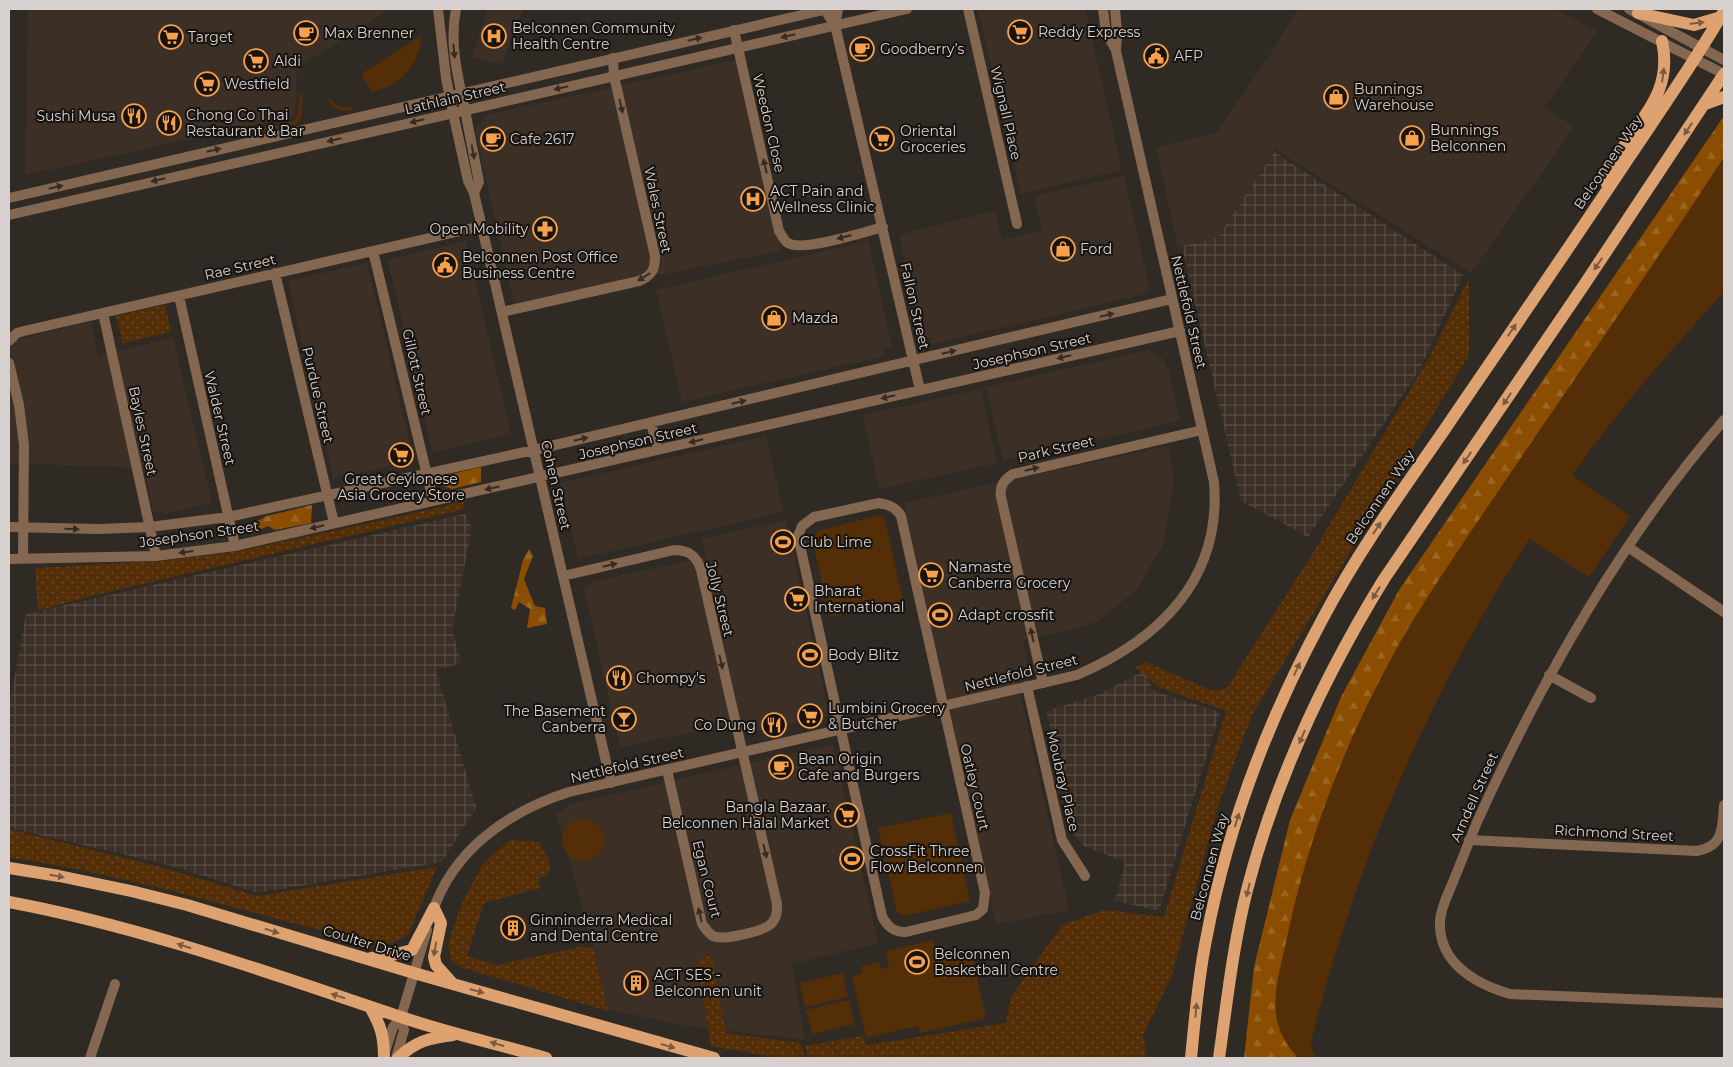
<svg xmlns="http://www.w3.org/2000/svg" width="1733" height="1067" font-family="Montserrat,sans-serif">
<style>
.built{fill:#3c3026}
.industrial{fill:url(#industrial-grid)}
.grass{fill:url(#grass-dots)}
.forest{fill:url(#forest-firs)}
.green{fill:#532e06}
.lines{fill:none;stroke-linecap:round;stroke-linejoin:round}
.minor{stroke:#846750;stroke-width:10}
.tertiary{stroke:#846750;stroke-width:10}
.primary{stroke:#dda270;stroke-width:12}
.oneway{fill:#7a5a40}
.oneway2{fill:#372c23}
.labels{text-anchor:middle;dominant-baseline:central;stroke-width:4;stroke-linejoin:round;paint-order:stroke}
.poi-label{font-size:14px;fill:#d7d2cf;stroke:#161310;text-anchor:start}
.street-label{font-size:14px;fill:#d7d2cf;stroke:#161310}
</style>
<defs>
<pattern id="industrial-grid" width="8" height="8" patternUnits="userSpaceOnUse" patternTransform="scale(1.25)"><rect width="8" height="8" fill="#3c3026"/><path d="M0 4h8M4 0v8" fill="none" stroke="#574d44"/></pattern>
<pattern id="grass-dots" width="8" height="8" patternUnits="userSpaceOnUse" patternTransform="scale(1.25)"><rect width="8" height="8" fill="#532e06"/><path d="M2 2h.1M6 6h.1" fill="none" stroke="#6b4b29" stroke-width="1.8" stroke-linecap="round"/></pattern>
<pattern id="forest-firs" width="22" height="20" patternUnits="userSpaceOnUse" patternTransform="scale(1.25)"><rect width="22" height="20" fill="#8b4d00"/><path d="M5 1l3.5 6h-7zM16 11l3.5 6h-7z" fill="#9b6624"/></pattern>
</defs>
<rect width="100%" height="100%" fill="#302a24"/>
<path class="built" d="M28,9H390L297,68L295,116L25,175Z
M488,9H524L512,33L503,64L472,58Z
M978,9H1085L1122,170L1021,194Z
M1298,9H1554L1597,31L1545,107L1574,127L1471,273L1275,149L1217,238L1178,247L1156,147L1216,133L1272,52Z
M736,60L781,251L514,303L475,130L487,115Z
M1124,176L1150,290L1145,294L932,344L930,337L923,338L899,235L995,211L1002,240L1042,231L1034,196Z
M466,241L511,434L432,452L388,260Z
M868,241L892,346L883,348L884,356L682,402L656,290Z
M367,263L414,460L333,479L288,281Z
M91,321L98,356L173,338L212,503L167,513L153,511L144,468L10,463L9,510V342Z
M1149,350L1162,358L1168,368L1180,421L1003,461L986,387Z
M981,389L997,463L879,489L863,415Z
M766,436L783,510L779,513L578,559L560,483Z
M1168,446L1174,479L1164,543L1136,590L1100,620L1071,630L1023,640L1028,667L1015,671L1069,910L996,924L904,503Z
M786,520L829,715L748,733L742,722L620,747L584,588L591,582L706,557L702,539Z
M833,744L878,943L792,964L805,1040L676,1024L607,1009L593,944L556,815L571,804Z"/>
<path class="industrial" d="M1274,152L1463,275L1420,369L1308,537L1241,501L1182,246L1217,238Z
M465,514L472,528L452,629L461,663L436,670L476,808L442,862L258,893L165,864L9,828V708L26,614Z
M1144,671L1154,691L1220,712L1159,911L1115,901L1125,862L1084,846L1076,838L1046,711L1097,695Z"/>
<path class="grass" d="M1469,279V355L1252,715L1218,806L1172,975L1143,1035L1147,1058H808L805,1046L863,1036L867,1045L1006,1023L1011,997L1062,925L1104,910L1164,917L1226,711L1158,687L1136,667L1146,662L1213,691L1227,688L1314,551L1430,356Z
M165,305L171,332L123,343L116,316Z
M463,501L465,509L87,597L38,611L35,568L160,561L235,552L438,508Z
M9,829L164,868L257,896L437,867L408,935L383,947L153,886L81,870L9,857Z
M510,840L539,842L549,861L550,872L547,876L538,878L540,888L484,903L467,956L497,965L584,946L585,948L593,947L608,1011L460,967L451,960L448,944L463,901L483,863Z
M711,955L726,1033L800,1043L805,1058H778L711,1046L697,959Z"/>
<path class="forest" d="M1724,116V268L1479,580L1294,1023L1296,1058H1244L1254,967L1290,820L1341,697L1399,590Z
M481,467V482L452,489L443,486L441,481L448,475Z
M312,505L311,523L275,530L268,526L251,534L246,527L267,516Z
M529,549L533,556L524,579L535,606L545,608L547,624L527,628L530,609L519,602L515,610L511,608L523,560Z"/>
<path class="green" d="M421,36C421,54 410,74 394,83C388,88 379,90 372,92L361,74Z
M303,93L301,118L296,124L244,136V132L292,122C300,116 299,105 300,95Z
M331,99C337,107 342,108 351,107L354,110C342,113 334,109 327,100Z
M1724,157V292C1671,350 1618,410 1572,475L1630,516L1589,577L1529,539C1496,592 1464,645 1437,701C1383,808 1341,922 1312,1038L1311,1046L1316,1058H1299C1260,1021 1279,978 1288,933C1309,834 1348,736 1397,648C1435,581 1481,518 1524,453C1591,355 1659,257 1724,157Z
M880,515L885,520L903,601L830,617L812,538L817,531Z
M951,813L970,901L904,916L897,912L878,828Z
M562 840a21 21 0 1 1 42 0a21 21 0 1 1-42 0Z
M933,940L938,959L971,952L986,1018L920,1033L918,1026L866,1038L852,976L862,973V966L880,962L881,969L889,967L886,951Z
M843,973L848,997L805,1007L800,983Z
M849,1000L855,1024L812,1034L806,1010Z"/>
<g class="lines">
<path class="minor" d="M824,9L835,25L920,390
M968,9L1017,224
M835,25L838,9
M734,30L779,231C782,235 784,241 788,243C802,252 865,232 883,227
M465,110L479,182L474,193
M453,113L468,181L474,193L611,783
M373,251L433,500
M275,273L334,523
M179,296L235,546
M502,312L639,281C652,276 655,269 655,256L614,76L613,58
M103,313L156,556
M9,341L17,333L24,331L482,226
M9,363L19,405L24,445L23,559
M1724,420C1621,539 1542,679 1477,822C1469,842 1461,862 1453,882C1448,894 1441,907 1440,921C1438,963 1476,984 1510,994L1724,1003
M651,423L658,450
M879,503C889,505 896,507 901,516L985,893L983,909L976,915L906,932C893,932 887,926 882,916L798,536L802,526L814,517Z
M9,527L99,529L150,527L228,517L534,450L1172,299
M1628,547L1724,612
M9,559L156,556L235,546L1180,331
M563,576L674,550C689,550 697,556 701,570L777,904C777,912 777,917 772,923C765,931 723,941 713,936C709,934 705,928 702,924L667,770
M1549,675L1591,698
M1043,683L1001,497C999,486 1004,480 1013,474L1202,430
M1027,686L1062,840L1085,876
M1469,840L1697,851C1724,846 1722,828 1724,805
M90,1058L115,984"/>
<path class="tertiary" d="M438,9L446,78L453,113
M456,9C449,43 458,77 465,110
M1103,9L1106,33L1116,50
M1597,9L1724,74
M1629,9L1724,60
M9,198L828,9
M9,215L907,9
M432,914C452,850 509,811 569,792L1077,675C1160,639 1222,579 1214,482L1116,51L1117,32L1115,9
M385,1052L393,1027L401,1017L427,930
M396,1058L404,1030L401,1017"/>
<path class="primary" d="M1638,13L1694,25L1721,17
M1705,104L1724,97
M1607,184C1609,177 1610,168 1614,162C1637,120 1674,95 1662,41
M9,868L59,876L131,891L187,905L414,973L714,1058
M9,902C143,927 272,974 401,1017C448,1033 498,1044 546,1058
M434,908L441,923L434,957L436,965L453,984
M371,958L389,956L412,950L434,908
M370,1007C381,1026 384,1036 384,1058
M398,1058C416,1041 429,1038 453,1035
M1191,1058C1195,1018 1198,979 1206,940C1227,828 1268,720 1322,620C1357,553 1402,491 1445,429C1507,338 1569,248 1630,156C1662,108 1695,61 1724,11
M1219,1058C1227,1002 1233,945 1247,890C1275,781 1325,675 1384,579L1584,285L1724,74"/>
</g>
<defs><path id="oneway-solid" d="M-6-.8H1V-3.2L6.5 0L1 3.2V.8H-6Z" transform="scale(1.25)"/></defs>
<g class="oneway">
<use href="#oneway-solid" transform="translate(1697 23) rotate(-7)"/>
<use href="#oneway-solid" transform="translate(1663 75) rotate(-83)"/>
<use href="#oneway-solid" transform="translate(1688 129) rotate(124)"/>
<use href="#oneway-solid" transform="translate(1598 264) rotate(124)"/>
<use href="#oneway-solid" transform="translate(1512 330) rotate(-56)"/>
<use href="#oneway-solid" transform="translate(1507 399) rotate(124)"/>
<use href="#oneway-solid" transform="translate(1467 458) rotate(124)"/>
<use href="#oneway-solid" transform="translate(1377 528) rotate(-57)"/>
<use href="#oneway-solid" transform="translate(1376 593) rotate(122)"/>
<use href="#oneway-solid" transform="translate(1297 669) rotate(-65)"/>
<use href="#oneway-solid" transform="translate(1302 737) rotate(113)"/>
<use href="#oneway-solid" transform="translate(1237 820) rotate(-72)"/>
<use href="#oneway-solid" transform="translate(57 876) rotate(10)"/>
<use href="#oneway-solid" transform="translate(1248 890) rotate(104)"/>
<use href="#oneway-solid" transform="translate(272 931) rotate(17)"/>
<use href="#oneway-solid" transform="translate(184 946) rotate(-163)"/>
<use href="#oneway-solid" transform="translate(435 949) rotate(100)"/>
<use href="#oneway-solid" transform="translate(477 991) rotate(16)"/>
<use href="#oneway-solid" transform="translate(338 996) rotate(-162)"/>
<use href="#oneway-solid" transform="translate(1196 1010) rotate(-85)"/>
<use href="#oneway-solid" transform="translate(497 1044) rotate(-164)"/>
<use href="#oneway-solid" transform="translate(668 1046) rotate(16)"/>
</g>
<g class="oneway2">
<use href="#oneway-solid" transform="translate(788 36) rotate(167)"/>
<use href="#oneway-solid" transform="translate(695 39) rotate(-13)"/>
<use href="#oneway-solid" transform="translate(454 51) rotate(85)"/>
<use href="#oneway-solid" transform="translate(561 88) rotate(167)"/>
<use href="#oneway-solid" transform="translate(621 106) rotate(77)"/>
<use href="#oneway-solid" transform="translate(417 121) rotate(167)"/>
<use href="#oneway-solid" transform="translate(334 140) rotate(167)"/>
<use href="#oneway-solid" transform="translate(214 150) rotate(-13)"/>
<use href="#oneway-solid" transform="translate(473 152) rotate(79)"/>
<use href="#oneway-solid" transform="translate(765 166) rotate(-103)"/>
<use href="#oneway-solid" transform="translate(158 180) rotate(167)"/>
<use href="#oneway-solid" transform="translate(56 187) rotate(-13)"/>
<use href="#oneway-solid" transform="translate(844 237) rotate(166)"/>
<use href="#oneway-solid" transform="translate(644 277) rotate(148)"/>
<use href="#oneway-solid" transform="translate(1107 315) rotate(-13)"/>
<use href="#oneway-solid" transform="translate(949 352) rotate(-13)"/>
<use href="#oneway-solid" transform="translate(1064 357) rotate(167)"/>
<use href="#oneway-solid" transform="translate(888 397) rotate(167)"/>
<use href="#oneway-solid" transform="translate(739 402) rotate(-13)"/>
<use href="#oneway-solid" transform="translate(581 439) rotate(-13)"/>
<use href="#oneway-solid" transform="translate(696 441) rotate(167)"/>
<use href="#oneway-solid" transform="translate(1032 469) rotate(-13)"/>
<use href="#oneway-solid" transform="translate(492 488) rotate(168)"/>
<use href="#oneway-solid" transform="translate(317 527) rotate(167)"/>
<use href="#oneway-solid" transform="translate(72 529) rotate(1)"/>
<use href="#oneway-solid" transform="translate(186 552) rotate(173)"/>
<use href="#oneway-solid" transform="translate(610 565) rotate(-13)"/>
<use href="#oneway-solid" transform="translate(1032 635) rotate(-103)"/>
<use href="#oneway-solid" transform="translate(721 662) rotate(77)"/>
<use href="#oneway-solid" transform="translate(765 851) rotate(77)"/>
<use href="#oneway-solid" transform="translate(700 915) rotate(-103)"/>
</g>
<defs>
<g id="supermarket-ring" transform="scale(1.25)"><circle r="9.5" fill="#161310" stroke="#f9a04c" stroke-width="1.5"/><path d="M-6-5.5h2.5l.6 2H6L4.5 2H-2.5L-4.4-4H-6ZM-1.5 3.2a1.3 1.3 0 1 0 .1 0ZM3 3.2a1.3 1.3 0 1 0 .1 0Z" fill="#f9a04c"/></g>
<g id="cafe-ring" transform="scale(1.25)"><circle r="9.5" fill="#161310" stroke="#f9a04c" stroke-width="1.5"/><path d="M-5.5-4.5H6V0H3Q3 3.5 0 3.5H-2.5Q-5.5 3.5-5.5 0ZM3-3.2v2h1.7v-2ZM-6 4.5H4V6H-6Z" fill="#f9a04c"/></g>
<g id="hospital-ring" transform="scale(1.25)"><circle r="9.5" fill="#161310" stroke="#f9a04c" stroke-width="1.5"/><path d="M-5-5h3v3.5h4V-5h3V5h-3V1.5h-4V5h-3Z" fill="#f9a04c"/></g>
<g id="civic-ring" transform="scale(1.25)"><circle r="9.5" fill="#161310" stroke="#f9a04c" stroke-width="1.5"/><path d="M-.6-6.5H3V-4.5H.6V-3L4-1V1h2V6H-6V1h2V-1L-.6-3ZM-1.2 2.5V6h2.4V2.5Z" fill="#f9a04c"/></g>
<g id="shop-ring" transform="scale(1.25)"><circle r="9.5" fill="#161310" stroke="#f9a04c" stroke-width="1.5"/><path d="M-5-2.5h2.3a2.7 3.5 0 0 1 5.4 0H5L5.5 6h-11ZM-1.5-2.5h3a1.5 2.3 0 0 0-3 0Z" fill="#f9a04c"/></g>
<g id="restaurant-ring" transform="scale(1.25)"><circle r="9.5" fill="#161310" stroke="#f9a04c" stroke-width="1.5"/><path d="M-5-6h1v4h1v-4h1v4h1v-4h1v5L-1.5 .5V6h-2V.5L-5-1ZM5-6V6H3V1.5H1.5Q1.5-4 5-6Z" fill="#f9a04c"/></g>
<g id="pharmacy-ring" transform="scale(1.25)"><circle r="9.5" fill="#161310" stroke="#f9a04c" stroke-width="1.5"/><path d="M-2-6h4v4h4v4h-4v4h-4v-4h-4v-4h4Z" fill="#f9a04c"/></g>
<g id="stadium-ring" transform="scale(1.25)"><circle r="9.5" fill="#161310" stroke="#f9a04c" stroke-width="1.5"/><path d="M0-5a6.5 5 0 1 0 0 10a6.5 5 0 1 0 0-10ZM-3.5-1.8h7v3.6h-7Z" fill="#f9a04c"/></g>
<g id="bar-ring" transform="scale(1.25)"><circle r="9.5" fill="#161310" stroke="#f9a04c" stroke-width="1.5"/><path d="M-6-5H6L.8 .8V4.5H3.5V6h-7V4.5H-.8V.8Z" fill="#f9a04c"/></g>
<g id="building-ring" transform="scale(1.25)"><circle r="9.5" fill="#161310" stroke="#f9a04c" stroke-width="1.5"/><path d="M-4-6H4V6H1V3H-1V6H-4ZM-2.5-4.3h1.7v1.8h-1.7ZM.8-4.3h1.7v1.8H.8ZM-2.5-1h1.7V.8h-1.7ZM.8-1h1.7V.8H.8Z" fill="#f9a04c"/></g>
</defs>
<g fill-rule="evenodd">
<use href="#supermarket-ring" x="1020" y="32"/>
<use href="#cafe-ring" x="306" y="33"/>
<use href="#hospital-ring" x="494" y="36"/>
<use href="#supermarket-ring" x="171" y="37"/>
<use href="#cafe-ring" x="862" y="49"/>
<use href="#civic-ring" x="1156" y="56"/>
<use href="#supermarket-ring" x="256" y="61"/>
<use href="#supermarket-ring" x="207" y="84"/>
<use href="#shop-ring" x="1336" y="97"/>
<use href="#restaurant-ring" x="134" y="116"/>
<use href="#restaurant-ring" x="169" y="123"/>
<use href="#shop-ring" x="1412" y="138"/>
<use href="#cafe-ring" x="493" y="139"/>
<use href="#supermarket-ring" x="882" y="139"/>
<use href="#hospital-ring" x="753" y="199"/>
<use href="#pharmacy-ring" x="545" y="229"/>
<use href="#shop-ring" x="1063" y="249"/>
<use href="#civic-ring" x="445" y="265"/>
<use href="#shop-ring" x="774" y="318"/>
<use href="#supermarket-ring" x="401" y="455"/>
<use href="#stadium-ring" x="783" y="542"/>
<use href="#supermarket-ring" x="931" y="575"/>
<use href="#supermarket-ring" x="797" y="599"/>
<use href="#stadium-ring" x="940" y="615"/>
<use href="#stadium-ring" x="810" y="655"/>
<use href="#restaurant-ring" x="619" y="678"/>
<use href="#supermarket-ring" x="810" y="716"/>
<use href="#bar-ring" x="624" y="719"/>
<use href="#restaurant-ring" x="774" y="725"/>
<use href="#cafe-ring" x="781" y="767"/>
<use href="#supermarket-ring" x="847" y="815"/>
<use href="#stadium-ring" x="852" y="859"/>
<use href="#building-ring" x="513" y="928"/>
<use href="#stadium-ring" x="917" y="962"/>
<use href="#building-ring" x="636" y="983"/>
</g>
<g class="labels">
<g class="poi-label">
<text x="512" y="28">Belconnen Community<tspan x="512" dy="16">Health Centre</tspan></text>
<text x="1038" y="32">Reddy Express</text>
<text x="324" y="33">Max Brenner</text>
<text x="188" y="37">Target</text>
<text x="880" y="49">Goodberry’s</text>
<text x="1174" y="56">AFP</text>
<text x="274" y="61">Aldi</text>
<text x="224" y="84">Westfield</text>
<text x="1354" y="89">Bunnings<tspan x="1354" dy="16">Warehouse</tspan></text>
<text x="186" y="115">Chong Co Thai<tspan x="186" dy="16">Restaurant &amp; Bar</tspan></text>
<text x="116" y="116" text-anchor="end">Sushi Musa</text>
<text x="1430" y="130">Bunnings<tspan x="1430" dy="16">Belconnen</tspan></text>
<text x="900" y="131">Oriental<tspan x="900" dy="16">Groceries</tspan></text>
<text x="510" y="139">Cafe 2617</text>
<text x="770" y="191">ACT Pain and<tspan x="770" dy="16">Wellness Clinic</tspan></text>
<text x="528" y="229" text-anchor="end">Open Mobility</text>
<text x="1080" y="249">Ford</text>
<text x="462" y="257">Belconnen Post Office<tspan x="462" dy="16">Business Centre</tspan></text>
<text x="792" y="318">Mazda</text>
<text x="401" y="479" text-anchor="middle">Great Ceylonese<tspan x="401" dy="16">Asia Grocery Store</tspan></text>
<text x="800" y="542">Club Lime</text>
<text x="948" y="567">Namaste<tspan x="948" dy="16">Canberra Grocery</tspan></text>
<text x="814" y="591">Bharat<tspan x="814" dy="16">International</tspan></text>
<text x="958" y="615">Adapt crossfit</text>
<text x="828" y="655">Body Blitz</text>
<text x="636" y="678">Chompy's</text>
<text x="828" y="708">Lumbini Grocery<tspan x="828" dy="16">&amp; Butcher</tspan></text>
<text x="606" y="711" text-anchor="end">The Basement<tspan x="606" dy="16">Canberra</tspan></text>
<text x="756" y="725" text-anchor="end">Co Dung</text>
<text x="798" y="759">Bean Origin<tspan x="798" dy="16">Cafe and Burgers</tspan></text>
<text x="830" y="807" text-anchor="end">Bangla Bazaar.<tspan x="830" dy="16">Belconnen Halal Market</tspan></text>
<text x="870" y="851">CrossFit Three<tspan x="870" dy="16">Flow Belconnen</tspan></text>
<text x="530" y="920">Ginninderra Medical<tspan x="530" dy="16">and Dental Centre</tspan></text>
<text x="934" y="954">Belconnen<tspan x="934" dy="16">Basketball Centre</tspan></text>
<text x="654" y="975">ACT SES -<tspan x="654" dy="16">Belconnen unit</tspan></text>
</g>
<g class="street-label">
<text transform="translate(455 98) rotate(-13)">Lathlain Street</text>
<text transform="translate(1006 113) rotate(77)">Wignall Place</text>
<text transform="translate(769 123) rotate(77)">Weedon Close</text>
<text transform="translate(1608 162) rotate(-56)">Belconnen Way</text>
<text transform="translate(658 210) rotate(78)">Wales Street</text>
<text transform="translate(240 267) rotate(-13)">Rae Street</text>
<text transform="translate(915 306) rotate(77)">Fallon Street</text>
<text transform="translate(1189 312) rotate(77)">Nettlefold Street</text>
<text transform="translate(1032 351) rotate(-13)">Josephson Street</text>
<text transform="translate(417 372) rotate(77)">Gillott Street</text>
<text transform="translate(318 395) rotate(77)">Purdue Street</text>
<text transform="translate(220 418) rotate(77)">Walder Street</text>
<text transform="translate(143 431) rotate(78)">Bayles Street</text>
<text transform="translate(638 441) rotate(-13)">Josephson Street</text>
<text transform="translate(1056 449) rotate(-13)">Park Street</text>
<text transform="translate(556 485) rotate(77)">Cohen Street</text>
<text transform="translate(1380 497) rotate(-56)">Belconnen Way</text>
<text transform="translate(199 534) rotate(-8)">Josephson Street</text>
<text transform="translate(720 599) rotate(76)">Jolly Street</text>
<text transform="translate(1021 673) rotate(-14)">Nettlefold Street</text>
<text transform="translate(627 765) rotate(-13)">Nettlefold Street</text>
<text transform="translate(1063 781) rotate(77)">Moubray Place</text>
<text transform="translate(975 787) rotate(77)">Oatley Court</text>
<text transform="translate(1474 797) rotate(-66)">Arndell Street</text>
<text transform="translate(1614 833) rotate(3)">Richmond Street</text>
<text transform="translate(1209 867) rotate(-75)">Belconnen Way</text>
<text transform="translate(707 879) rotate(76)">Egan Court</text>
<text transform="translate(367 943) rotate(17)">Coulter Drive</text>
</g>
</g>
<rect width="1733" height="1067" fill="none" stroke="#d7d2cf" stroke-width="20"/>
</svg>
